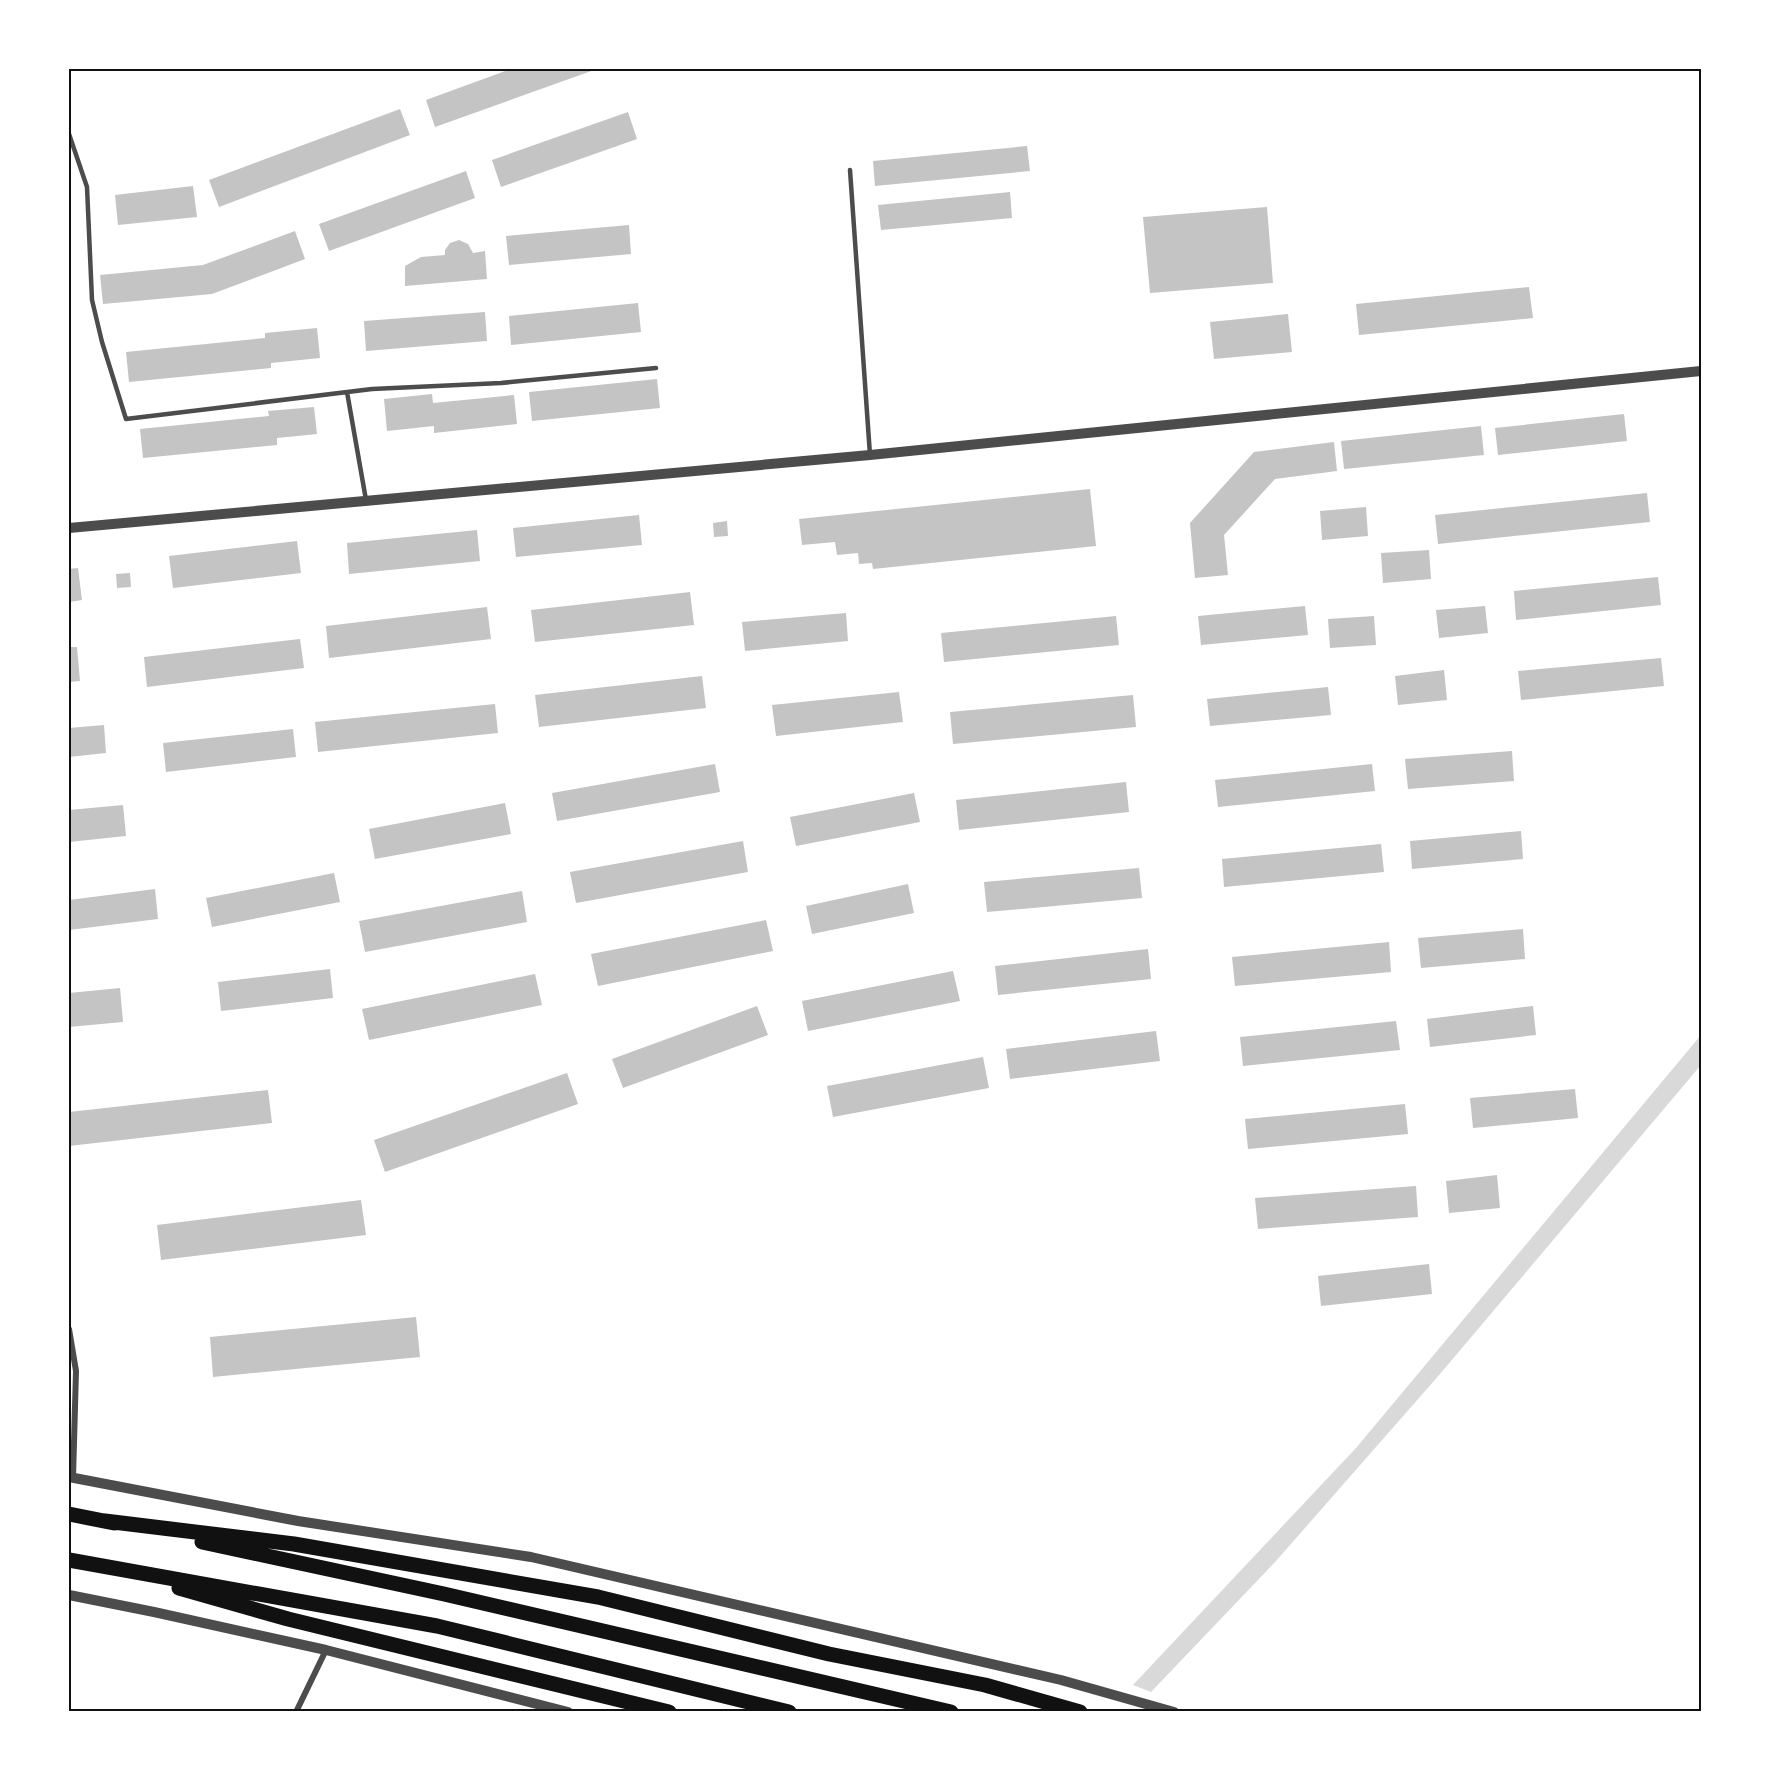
<svg xmlns="http://www.w3.org/2000/svg" width="1770" height="1781" font-family="Bitter,serif">
<style>
.water{fill:#d9d9d9}
.building{fill:#c4c4c4}
.lines{fill:none;stroke-linecap:round;stroke-linejoin:round}
.service{stroke:#4c4c4c;stroke-width:4.5}
.minor{stroke:#4c4c4c;stroke-width:6}
.tertiary{stroke:#4c4c4c;stroke-width:10}
.trunk{stroke:#111;stroke-width:15}
.neatline{fill:none;stroke:#111;stroke-width:2}
</style>
<rect width="100%" height="100%" fill="#fff"/>
<path class="water" d="M1701,1035V1065L1440,1374L1276,1561L1151,1692L1133,1685L1356,1448Z"/>
<path class="building" d="M511,69H597L435,127L426,100Z
M400,109L410,135L219,207L209,180Z
M628,112L637,139L501,187L492,160Z
M1027,146L1030,171L875,186L873,161Z
M466,171L475,198L329,251L319,224Z
M193,186L197,217L118,225L115,195Z
M1010,192L1012,218L881,230L878,205Z
M1267,207L1273,283L1150,293L1143,217Z
M629,225L631,254L509,265L506,236Z
M295,231L305,259L212,294L103,304L100,275L203,265Z
M459,240L468,244L473,253L485,251L487,279L405,286V266L421,257L445,255V250L450,243Z
M1529,287L1533,318L1359,335L1356,304Z
M638,303L641,332L511,345L509,316Z
M485,312L487,341L366,351L364,321Z
M1288,314L1292,352L1214,359L1210,322Z
M317,328L320,358L271,363V368L129,382L126,352L265,338V333Z
M657,379L660,408L532,421L529,392Z
M432,394L433,403L514,395L517,424L434,433V426L387,431L384,399Z
M314,407L317,434L277,438V445L143,458L140,429L269,416L268,411Z
M1624,414L1627,441L1498,455L1495,428Z
M1481,426L1484,455L1344,469L1341,441Z
M1334,442L1337,471L1275,479L1224,535L1228,575L1195,578L1190,523L1254,452Z
M1090,489L1096,546L873,569L872,563L859,564L858,553L837,555L835,542L802,545L799,519Z
M1647,493L1650,522L1438,544L1435,515Z
M1366,507L1368,536L1322,540L1320,511Z
M639,515L642,545L516,557L513,528Z
M727,521L728,536L714,537L713,523Z
M477,530L480,561L349,574L347,543Z
M297,541L301,573L173,588L169,556Z
M1429,550L1431,579L1383,583L1381,553Z
M78,568L82,600L69,602V569Z
M130,573L131,587L117,588L116,574Z
M1658,577L1661,605L1516,620L1514,591Z
M690,592L694,625L535,642L531,610Z
M1305,606L1308,635L1201,645L1198,616Z
M1485,606L1488,633L1439,638L1436,610Z
M487,607L491,639L329,658L326,626Z
M846,613L848,641L745,651L742,622Z
M1116,616L1119,645L944,662L941,633Z
M1374,616L1376,645L1330,648L1328,619Z
M300,639L304,668L147,687L144,657Z
M69,647H77L80,681L69,682Z
M1661,658L1664,686L1521,700L1518,671Z
M1444,670L1447,700L1398,705L1395,676Z
M702,676L706,708L539,727L535,695Z
M1328,687L1331,715L1210,726L1207,699Z
M899,692L903,722L776,736L772,705Z
M1133,695L1136,727L953,744L950,712Z
M495,704L498,733L318,752L315,722Z
M104,725L106,753L69,757V728Z
M293,729L296,757L166,772L163,743Z
M1512,751L1514,781L1408,789L1405,759Z
M715,764L720,792L557,821L552,793Z
M1372,764L1375,791L1218,807L1215,780Z
M1126,782L1129,812L959,830L956,800Z
M914,793L920,822L796,846L790,817Z
M505,803L511,834L375,859L369,829Z
M123,805L126,836L69,842V810Z
M1521,831L1523,859L1412,869L1410,841Z
M743,841L748,872L576,903L570,872Z
M1381,844L1384,872L1224,887L1222,859Z
M1139,868L1142,898L987,912L984,882Z
M334,873L340,902L212,927L206,898Z
M908,884L914,913L812,934L806,906Z
M155,889L158,919L69,930V900Z
M522,891L527,922L365,952L359,921Z
M766,920L773,951L598,986L591,954Z
M1523,929L1525,959L1421,968L1418,938Z
M1389,942L1391,972L1235,986L1232,957Z
M1148,949L1151,979L998,995L995,966Z
M330,969L333,998L221,1011L218,982Z
M953,971L960,1001L808,1031L802,1001Z
M535,974L542,1005L369,1040L362,1009Z
M120,988L123,1022L69,1027V993Z
M757,1006L768,1035L623,1088L612,1059Z
M1533,1006L1536,1035L1430,1047L1427,1019Z
M1396,1021L1400,1050L1243,1066L1240,1037Z
M1156,1031L1160,1061L1010,1079L1006,1049Z
M983,1057L989,1088L833,1117L827,1086Z
M567,1073L578,1104L385,1172L374,1140Z
M1575,1089L1578,1118L1473,1128L1470,1098Z
M268,1090L272,1123L69,1146V1112Z
M1405,1104L1408,1134L1248,1149L1245,1119Z
M1497,1175L1500,1208L1449,1213L1446,1181Z
M1416,1186L1418,1217L1258,1229L1255,1198Z
M361,1200L366,1235L161,1260L157,1225Z
M1429,1264L1432,1294L1321,1306L1318,1276Z
M416,1317L420,1357L213,1377L210,1337Z"/>
<g class="lines">
<path class="service" d="M69,134L87,187L92,300L102,342L126,419L372,389L501,383L656,368
M850,170L870,455
M347,392L366,500"/>
<path class="minor" d="M69,1329L76,1371L73,1478
M296,1712L326,1650"/>
<path class="tertiary" d="M69,528L870,455L1701,371
M69,1477L298,1521L531,1557L1061,1680L1174,1712
M69,1595L154,1612L326,1650L568,1712"/>
<path class="trunk" d="M69,1514L114,1523
M105,1521L294,1544L598,1597L829,1654L985,1685L1080,1712
M202,1542L444,1594L951,1712
M69,1560L437,1626L789,1712
M179,1588L288,1619L669,1712"/>
</g>
<rect width="1770" height="1781" fill="none" stroke="#ffffff" stroke-width="141"/>
<rect x="70" y="70" width="1630" height="1640" class="neatline"/>
</svg>
